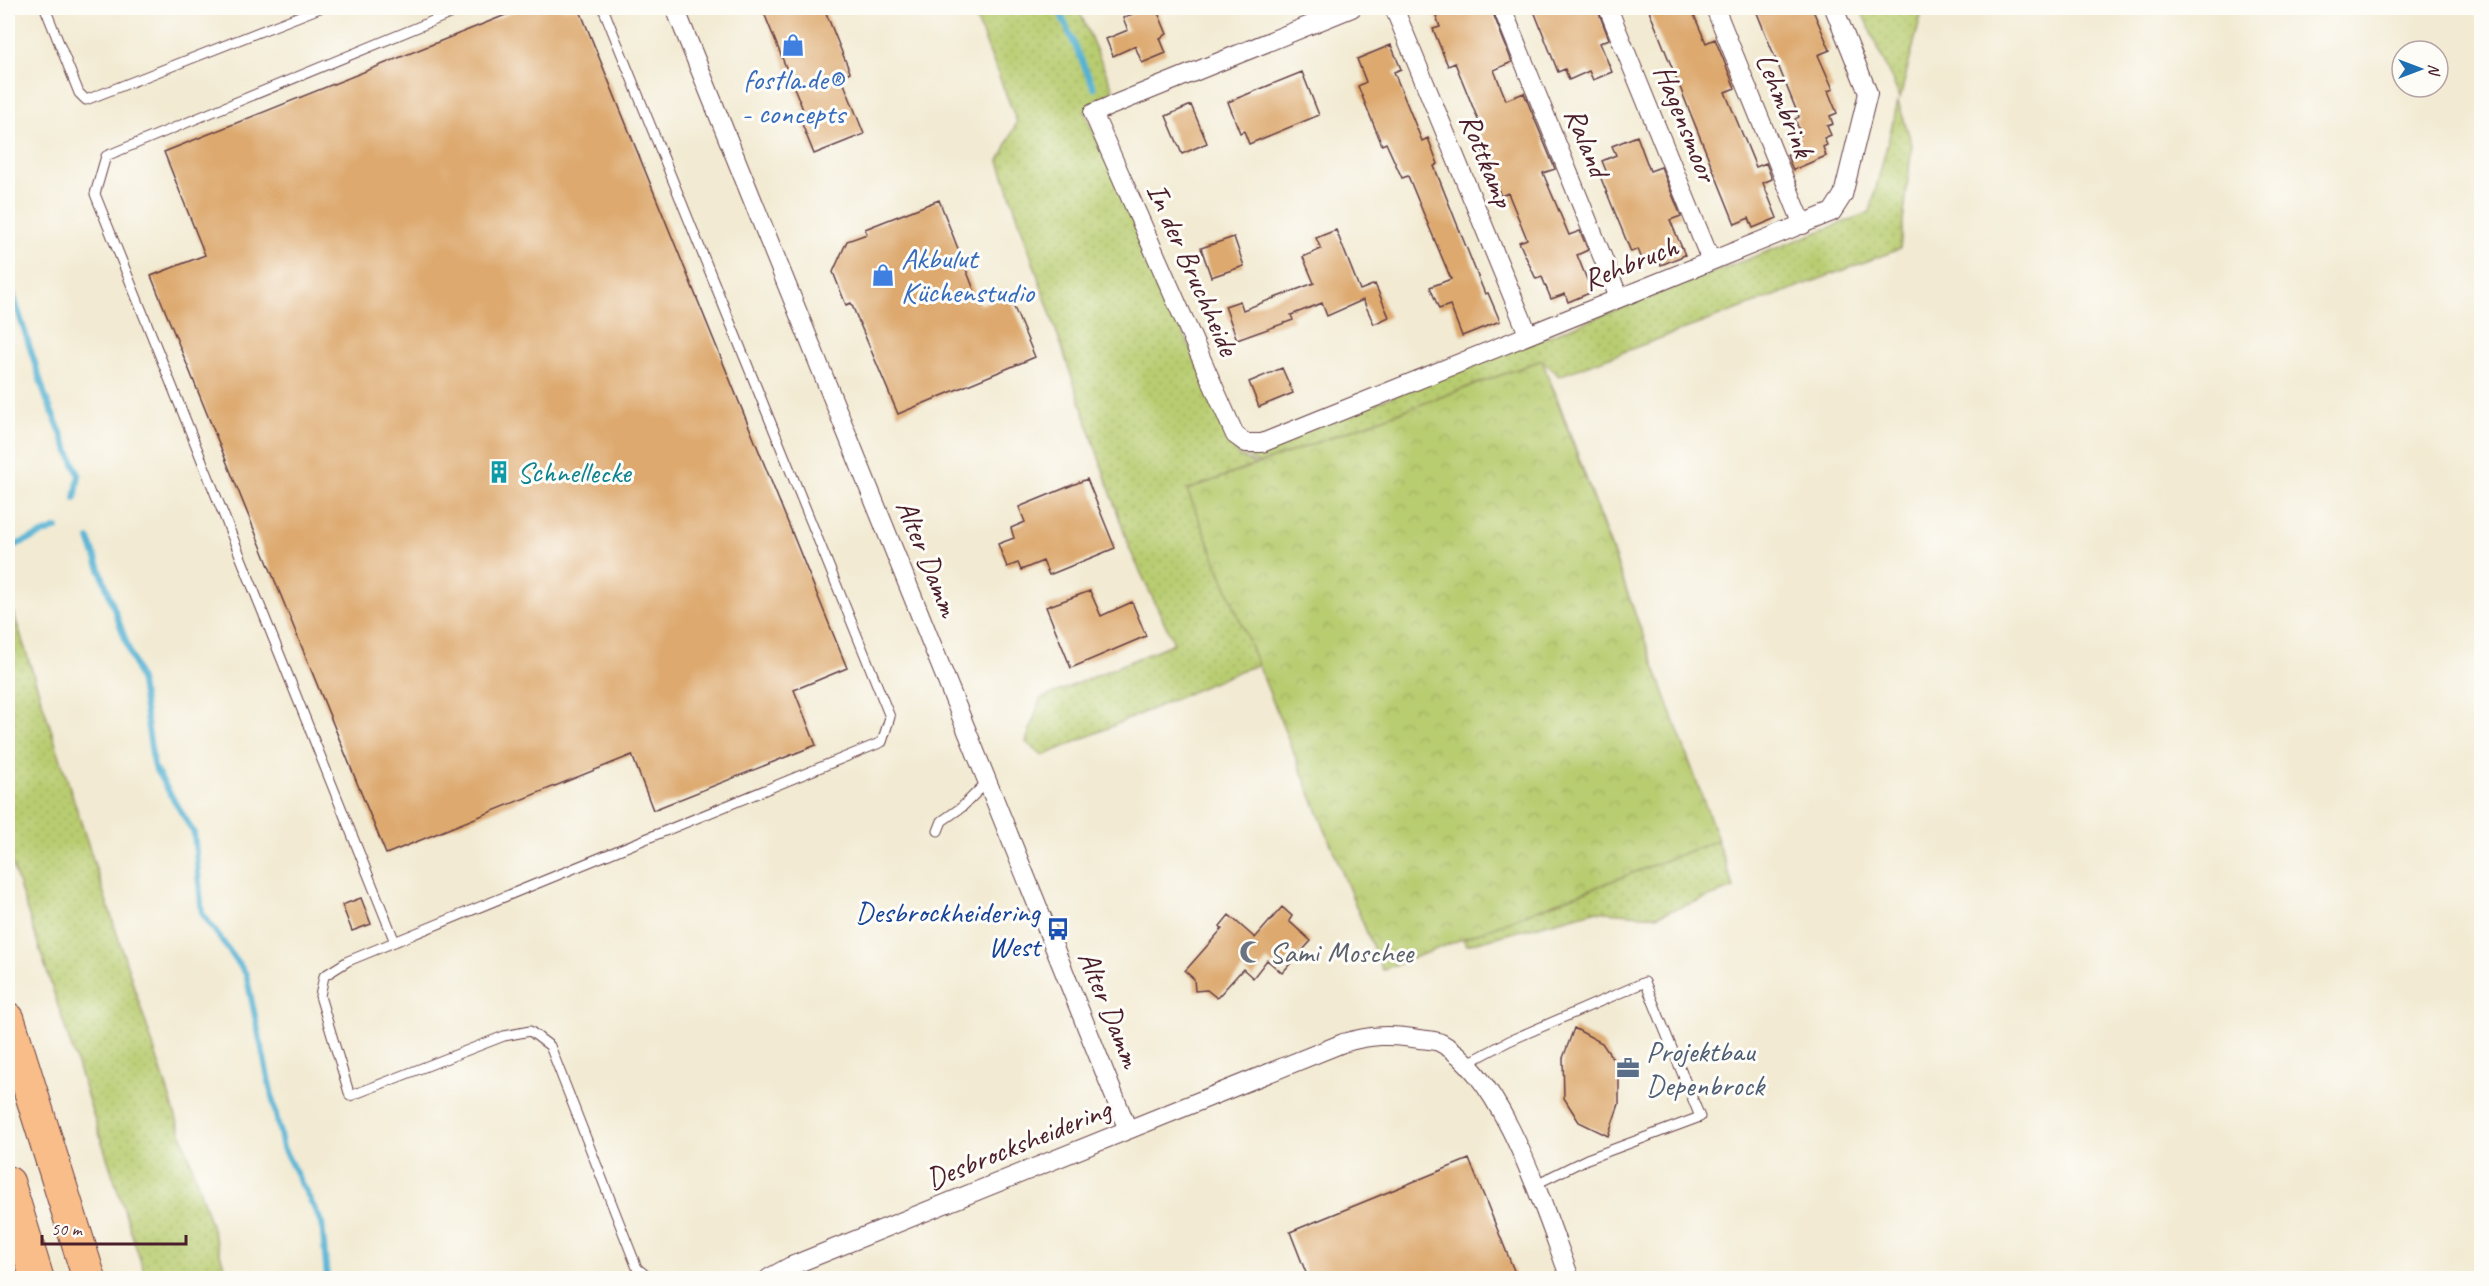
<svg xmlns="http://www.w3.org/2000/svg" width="2489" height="1286" font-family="Caveat,sans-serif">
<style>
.grass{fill:url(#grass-dots);stroke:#81764e;stroke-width:1.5}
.park{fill:url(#park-crowns);stroke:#81764e;stroke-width:1.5}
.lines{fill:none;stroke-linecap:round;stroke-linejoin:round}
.stream{stroke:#55b2d3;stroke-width:6}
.building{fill:#dda96e}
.lane-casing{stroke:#633d44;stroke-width:11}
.street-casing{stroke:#633d44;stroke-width:20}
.highway-casing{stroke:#633d44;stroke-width:35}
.lane{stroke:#fff;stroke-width:9}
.street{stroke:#fff;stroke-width:18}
.highway{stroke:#f9bd89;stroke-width:33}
.labels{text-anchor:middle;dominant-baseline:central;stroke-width:6;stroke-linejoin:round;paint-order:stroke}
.shop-label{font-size:30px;fill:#366cbe;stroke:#fdfcf7}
.street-label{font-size:30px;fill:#4a1f2b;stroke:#fdfcf7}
.culture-label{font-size:30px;fill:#0d838f;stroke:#fdfcf7;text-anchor:start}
.transit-label{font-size:30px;fill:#164399;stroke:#fdfcf7;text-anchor:end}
.worship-label{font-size:30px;fill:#5b616d;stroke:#fdfcf7;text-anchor:start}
.service-label{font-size:30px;fill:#4e5e75;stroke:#fdfcf7;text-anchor:start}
</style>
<defs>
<pattern id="grass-dots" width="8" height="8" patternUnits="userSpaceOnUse" patternTransform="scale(1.5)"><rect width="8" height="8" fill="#b8cc70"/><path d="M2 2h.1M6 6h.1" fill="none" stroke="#a0af61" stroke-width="1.8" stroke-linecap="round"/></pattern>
<pattern id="park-crowns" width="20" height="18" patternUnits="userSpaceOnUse" patternTransform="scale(1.5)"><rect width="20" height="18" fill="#b8cc70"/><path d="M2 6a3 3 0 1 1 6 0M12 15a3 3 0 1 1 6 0" fill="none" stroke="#a0af61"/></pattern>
</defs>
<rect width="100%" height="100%" fill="#fdfcf7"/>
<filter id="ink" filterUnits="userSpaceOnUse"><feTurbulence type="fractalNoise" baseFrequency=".0167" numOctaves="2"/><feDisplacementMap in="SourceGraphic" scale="12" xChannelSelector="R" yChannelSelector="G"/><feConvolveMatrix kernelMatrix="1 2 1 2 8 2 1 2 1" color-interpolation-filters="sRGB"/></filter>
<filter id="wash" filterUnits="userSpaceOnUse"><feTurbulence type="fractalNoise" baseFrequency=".008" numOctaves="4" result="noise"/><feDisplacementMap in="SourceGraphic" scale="24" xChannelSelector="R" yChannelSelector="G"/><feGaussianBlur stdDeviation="1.35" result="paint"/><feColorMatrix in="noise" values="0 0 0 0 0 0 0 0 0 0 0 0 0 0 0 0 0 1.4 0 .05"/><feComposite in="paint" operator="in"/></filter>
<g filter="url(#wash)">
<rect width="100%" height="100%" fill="#f2ead2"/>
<path class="grass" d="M972,8H1078L1113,89L1085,113L1239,456L1344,511L1541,363L1555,392L1734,888L1656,916L1594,911L1466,945L1449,905L1311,648L1242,670L1043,756L1026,742L1040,699L1174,643L1130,550L999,161L1017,122Z
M1860,8H1923L1900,98Z
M1898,102L1912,144L1900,249L1559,376L1542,360L1259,464L1243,454L1870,212Z
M8,596L228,1278H146L8,851Z"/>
<path class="park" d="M1542,360L1718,840L1382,970L1187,490Z"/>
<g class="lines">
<path class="stream" d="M1058,8L1094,88
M8,279L46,398L79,475L75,499
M89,539L141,683L154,767L194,833L202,913L246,974L283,1148L322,1223L327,1278
M8,548L57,528"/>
</g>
<g id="blocks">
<path class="building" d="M523,8H579L847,668L794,690L816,745L653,810L632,755L386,854L151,276L205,255L164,152Z
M762,8H824L850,72L841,76L864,134L814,154L798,114L804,112Z
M1132,8H1156L1167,34L1160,38L1166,53L1142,63L1135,46L1113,56L1106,39L1128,30L1123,18L1135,13Z
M1457,8H1491L1512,62L1494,70L1506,100L1524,93L1555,169L1543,173L1569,235L1580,231L1588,250L1577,255L1592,292L1568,302L1565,294L1551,299L1542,277L1536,279L1519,242L1527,239L1508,193L1501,196L1484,157L1476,135L1483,132L1455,63L1448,66L1433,29L1440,27L1436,16Z
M1542,8H1597L1609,39L1600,43L1612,72L1593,80L1589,71L1569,80L1565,69L1558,72L1534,11Z
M1648,8H1691L1706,43L1715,39L1735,88L1725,92L1756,167L1766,163L1772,179L1763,183L1777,218L1753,228L1749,218L1735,224Z
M1755,8H1812L1830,50L1818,55L1833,89L1828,91L1837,113L1830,116L1833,124L1827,126L1831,135L1824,138L1827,145L1823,147L1826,156L1793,170L1787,155L1794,152L1789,140L1801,135L1795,119L1799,117Z
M1391,45L1401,69L1394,72L1422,141L1428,138L1438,164L1434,166L1455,219L1485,294L1488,293L1500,321L1462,336L1450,305L1439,309L1430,287L1451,279L1430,229L1408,176L1402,178L1386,143L1382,145L1358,86L1366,82L1357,59Z
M1302,72L1319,115L1249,144L1244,131L1240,133L1228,102Z
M1191,105L1207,143L1182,154L1166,116Z
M1637,136L1650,171L1661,167L1681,216L1670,220L1685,255L1661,265L1657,256L1643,262L1638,249L1631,252L1600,176L1607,173L1602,161L1616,155L1612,146Z
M939,200L980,305L1008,293L1035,357L898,414L851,303L846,305L833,272L847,241L867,234L865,229Z
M1336,230L1360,290L1375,284L1389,317L1374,324L1363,300L1327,316L1322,303L1291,315L1293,320L1237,340L1225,306L1240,301L1243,310L1314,283L1303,257L1321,249L1316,238Z
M1234,237L1244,266L1211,277L1201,248Z
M1282,368L1293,393L1259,407L1249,382Z
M1087,479L1115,548L1049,575L1043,561L1021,570L1018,563L1007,567L998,544L1014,538L1011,528L1025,522L1019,507Z
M1090,591L1101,616L1132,602L1146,636L1071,668L1046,607Z
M361,898L371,924L352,931L342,905Z
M1282,907L1292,916L1289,921L1311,941L1282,973L1267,960L1253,978L1243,969L1217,998L1207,990L1195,991L1194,979L1185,971L1222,929L1220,926L1229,915L1255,938Z
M1574,1028L1602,1043L1619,1068V1104L1608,1136L1579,1122L1564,1098L1563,1058Z
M1469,1159L1517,1278H1308L1290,1232Z"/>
</g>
</g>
<g filter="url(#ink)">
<use href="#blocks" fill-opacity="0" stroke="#633d44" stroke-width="1.5"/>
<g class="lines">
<g class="lane-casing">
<path id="lane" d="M45,8L79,93L86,100L320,8
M603,8L890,717L882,742L348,961L324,976L320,996L350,1096L504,1036L530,1031L550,1046L637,1268L649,1278
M938,831L942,821L962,807L988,781
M395,942L95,194L106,156L464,8
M1468,1063L1509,1041L1645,982L1700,1117L1587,1159L1534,1185"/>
</g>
<g class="street-casing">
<path id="street" d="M675,8L1128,1130
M1352,8L1093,113L1235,435L1246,443H1262L1832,212L1843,195L1868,93L1834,8
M1394,8L1528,334
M1502,8L1619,298
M1608,8L1711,261
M1715,8L1803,225
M769,1278L791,1266L1343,1043C1370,1035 1391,1034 1419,1039C1426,1040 1435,1040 1441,1043C1504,1076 1545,1213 1570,1278"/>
</g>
<g class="highway-casing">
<path id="highway" d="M8,1019L89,1278
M8,1183L37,1278"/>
</g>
<use href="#lane" class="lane"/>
<use href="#street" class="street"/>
<use href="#highway" class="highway"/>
</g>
</g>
<defs>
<g id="shop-bare" transform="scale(1.8)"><path d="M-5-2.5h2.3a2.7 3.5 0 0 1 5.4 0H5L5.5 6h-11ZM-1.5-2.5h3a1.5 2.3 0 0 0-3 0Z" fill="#3f7fe0" stroke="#fdfcf7" stroke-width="2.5" paint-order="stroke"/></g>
<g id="building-bare" transform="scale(1.8)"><path d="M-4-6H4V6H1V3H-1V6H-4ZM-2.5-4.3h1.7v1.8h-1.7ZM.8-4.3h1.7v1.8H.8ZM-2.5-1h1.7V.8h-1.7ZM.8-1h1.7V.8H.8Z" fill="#0f9aa8" stroke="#fdfcf7" stroke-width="2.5" paint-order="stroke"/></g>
<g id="bus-bare" transform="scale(1.8)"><path d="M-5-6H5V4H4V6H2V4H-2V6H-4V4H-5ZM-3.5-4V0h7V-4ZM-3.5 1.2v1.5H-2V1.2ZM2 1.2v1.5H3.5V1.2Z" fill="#1a4fb4" stroke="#fdfcf7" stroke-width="2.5" paint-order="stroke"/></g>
<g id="mosque-bare" transform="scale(1.8)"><path d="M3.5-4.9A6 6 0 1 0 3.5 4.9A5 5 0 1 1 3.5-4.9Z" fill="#6b7280" stroke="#fdfcf7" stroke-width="2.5" paint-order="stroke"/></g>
<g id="office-bare" transform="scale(1.8)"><path d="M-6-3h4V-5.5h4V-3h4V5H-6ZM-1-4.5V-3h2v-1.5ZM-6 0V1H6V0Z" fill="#5c6f8a" stroke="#fdfcf7" stroke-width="2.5" paint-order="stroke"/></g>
</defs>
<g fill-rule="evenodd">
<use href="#shop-bare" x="793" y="45"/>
<use href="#shop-bare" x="883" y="275"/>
<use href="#building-bare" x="499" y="472"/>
<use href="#bus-bare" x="1058" y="929"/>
<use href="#mosque-bare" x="1251" y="952"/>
<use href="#office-bare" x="1628" y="1068"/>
</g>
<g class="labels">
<g class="shop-label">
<text x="793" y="79">fostla.de®<tspan x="793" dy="34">- concepts</tspan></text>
<text x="901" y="258" text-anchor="start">Akbulut<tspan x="901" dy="34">Küchenstudio</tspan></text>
</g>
<g class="street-label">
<text transform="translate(1785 105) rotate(68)">Lehmbrink</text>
<text transform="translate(1686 123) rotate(68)">Hagensmoor</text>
<text transform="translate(1587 142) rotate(68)">Raland</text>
<text transform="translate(1487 160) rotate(68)">Rottkamp</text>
<text transform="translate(1630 263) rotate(-22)">Rehbruch</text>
<text transform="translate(1193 269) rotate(66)">In der Bruchheide</text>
<text transform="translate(928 558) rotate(68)">Alter Damm</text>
<text transform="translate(1110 1009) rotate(68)">Alter Damm</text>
<text transform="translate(1018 1144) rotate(-22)">Desbrocksheidering</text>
</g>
<g class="culture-label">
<text x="517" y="472">Schnellecke</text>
</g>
<g class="transit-label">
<text x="1040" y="912">Desbrockheidering<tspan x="1040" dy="34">West</tspan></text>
</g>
<g class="worship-label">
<text x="1269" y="952">Sami Moschee</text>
</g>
<g class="service-label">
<text x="1646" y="1051">Projektbau<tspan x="1646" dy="34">Depenbrock</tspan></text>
</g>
</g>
<rect width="2489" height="1286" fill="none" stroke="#fdfcf7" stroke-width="30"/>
<g transform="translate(2420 69) rotate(90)"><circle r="28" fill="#fdfcf7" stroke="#b5a4a5" stroke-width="1.5"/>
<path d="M0-4.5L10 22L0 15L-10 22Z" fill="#1f6fb2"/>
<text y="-9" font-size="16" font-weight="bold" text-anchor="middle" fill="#4a1f2b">N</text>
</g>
<path d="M42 1235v9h144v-9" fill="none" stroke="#4a1f2b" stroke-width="3"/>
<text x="51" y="1235" font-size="18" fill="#4a1f2b" stroke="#fdfcf7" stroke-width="4.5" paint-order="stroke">50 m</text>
</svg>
